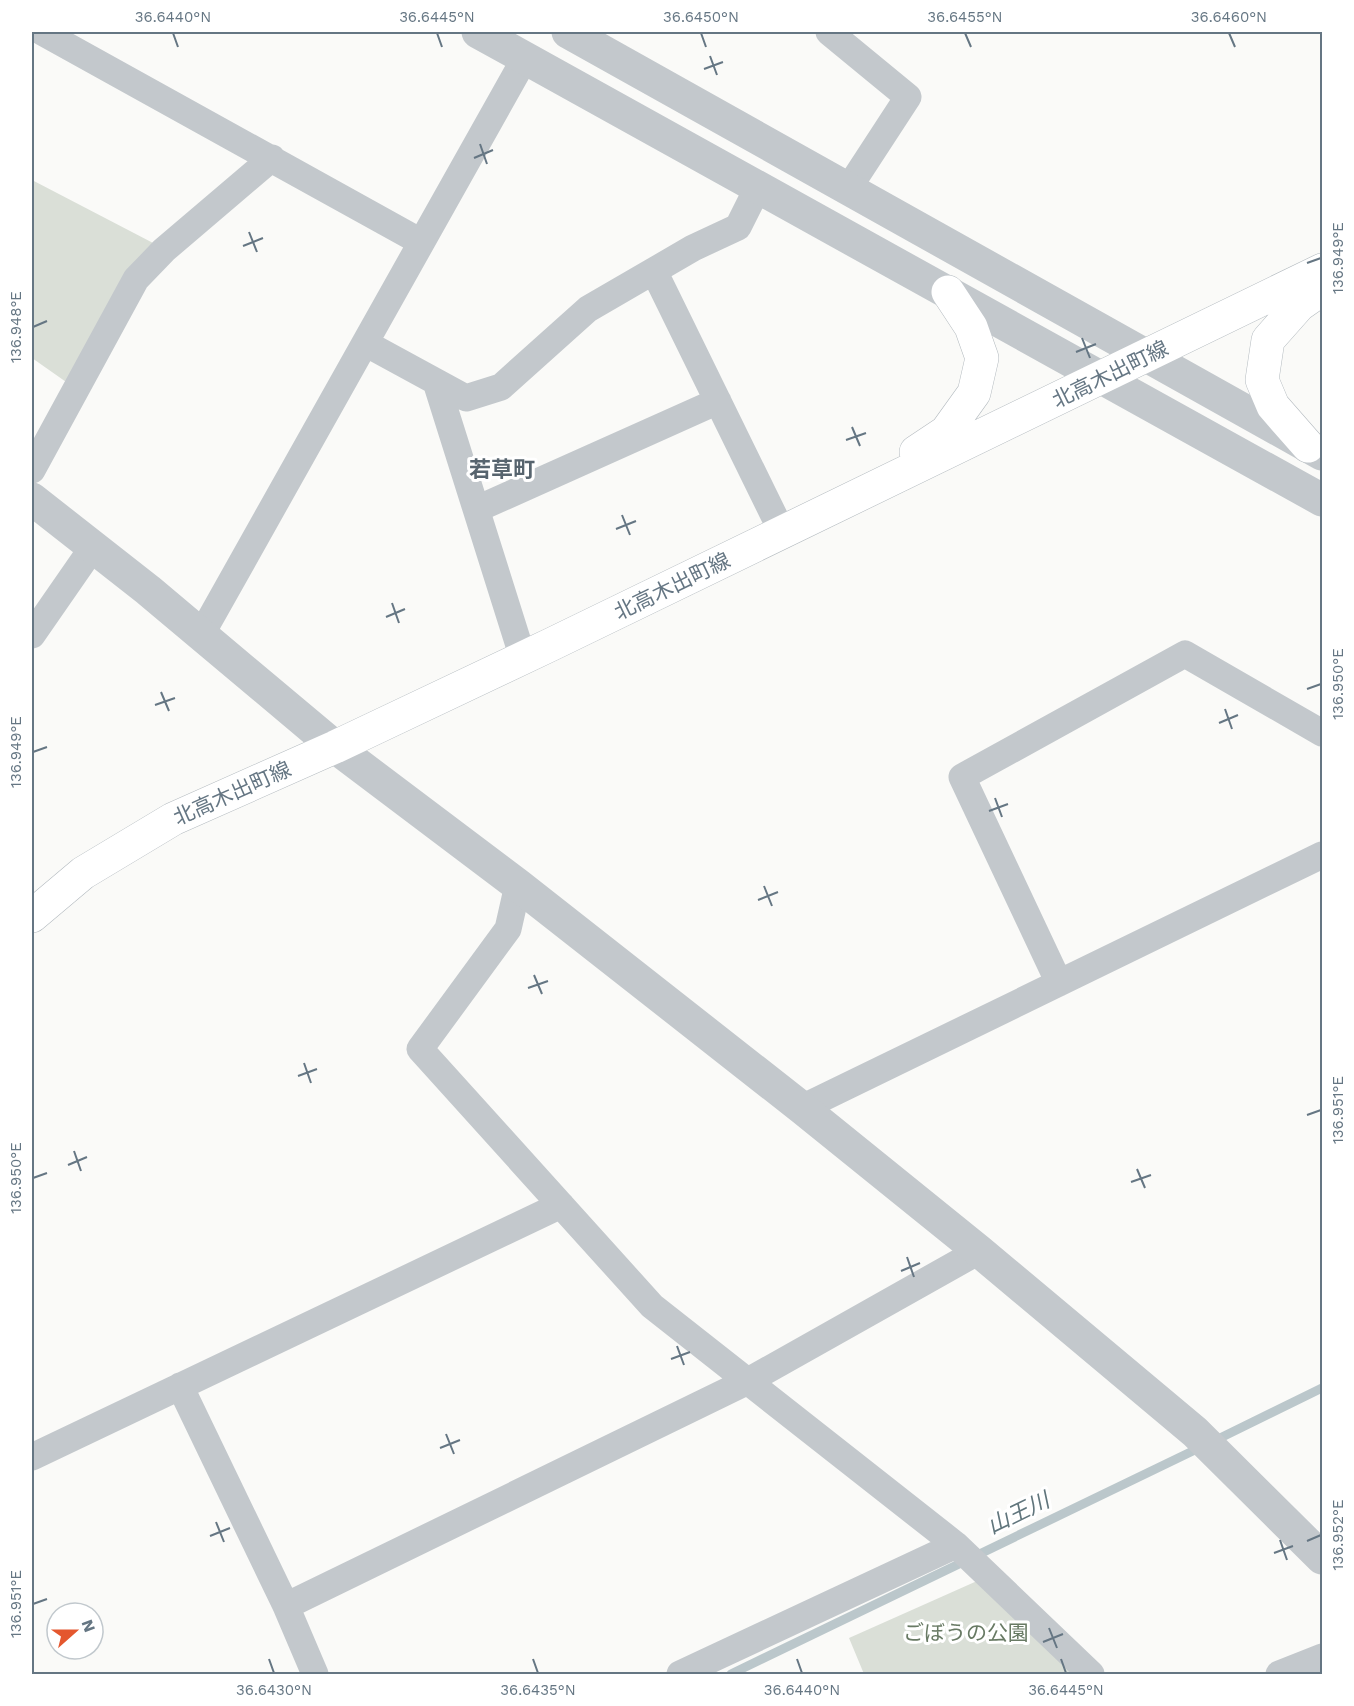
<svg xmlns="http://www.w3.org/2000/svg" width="1354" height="1706" font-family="'Work Sans','Noto Sans JP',sans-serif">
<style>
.green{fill:#dadfd7}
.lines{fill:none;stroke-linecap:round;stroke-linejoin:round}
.stream{stroke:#bbc7cb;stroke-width:9}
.secondary-casing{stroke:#b3babf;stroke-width:34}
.minor{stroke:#c3c8cc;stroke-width:27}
.tertiary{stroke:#c3c8cc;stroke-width:33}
.secondary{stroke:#fff;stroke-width:33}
.ticks{fill:none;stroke:#657683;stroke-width:2}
.labels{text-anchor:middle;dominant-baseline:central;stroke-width:6;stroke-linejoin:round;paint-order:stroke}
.street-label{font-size:21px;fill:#657683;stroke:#fff}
.park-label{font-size:21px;fill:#687a64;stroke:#fff}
.neighbourhood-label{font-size:22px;font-weight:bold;fill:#57646e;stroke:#fff}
.water-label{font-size:22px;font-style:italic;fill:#60757c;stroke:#fff}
.neatline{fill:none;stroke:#657683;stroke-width:2}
.ticks-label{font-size:15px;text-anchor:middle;fill:#657683}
</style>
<rect width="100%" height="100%" fill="#fafaf8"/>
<path class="green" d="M32,180L155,244L69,384L32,358Z
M977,1581L1075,1674H864L849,1638Z"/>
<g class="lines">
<path class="stream" d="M1214,1441L1322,1388
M731,1674L1201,1447"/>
<g class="secondary-casing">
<path id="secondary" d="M1308,446L1273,406L1262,380L1268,340L1299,305L1322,289
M916,452L946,432L974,393L982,358L971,327L948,292
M32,916L83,873L173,819L335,747L550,645L1322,270"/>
</g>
<path class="minor" d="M42,32L421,242
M829,32L908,97L848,189
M654,271L782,532
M365,343L466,398L501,387L588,309L693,248L738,227L758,187
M436,382L523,658
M32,470L136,279L164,250L272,158
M477,509L718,401
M32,635L93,547
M201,635L525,58
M518,885L508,929L420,1049L652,1306L956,1545L1091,1674
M1059,983L962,777L1185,654L1322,733
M802,1108L1322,855
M180,1386L286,1606L315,1674
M32,1457L561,1205
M286,1606L748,1381L979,1251
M680,1674L956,1545
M1279,1674L1322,1657"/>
<path class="tertiary" d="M478,32L1322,500
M568,32L1322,454
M32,499L148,590L335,747L518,885L802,1108L979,1251L1195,1432L1322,1558"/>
<use href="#secondary" class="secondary"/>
</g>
<path class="ticks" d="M173,33L178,47M437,33L442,47M701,33L706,47M965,33L971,47M1229,33L1235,47M710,56L717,75M704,69L723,62M480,144L487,164M474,158L493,150M249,232L257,252M243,246L263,238M1307,263L1321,258M33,327L47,321M1082,338L1090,358M1076,352L1096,344M852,427L860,446M846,440L866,433M622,515L630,535M616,529L636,521M392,603L399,623M386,617L405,609M1307,689L1321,684M161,692L169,711M155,705L175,698M1225,709L1232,729M1219,723L1238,715M33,752L47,747M995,798L1002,817M989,811L1008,804M764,886L772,906M758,900L778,892M534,975L542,994M528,988L548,981M304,1063L311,1083M298,1076L317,1069M1307,1115L1321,1110M74,1151L81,1171M68,1165L87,1157M1137,1169L1145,1188M33,1178L47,1173M1131,1182L1151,1175M907,1257L914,1277M901,1271L920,1263M677,1346L684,1365M671,1359L690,1352M446,1434L454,1454M440,1448L460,1440M216,1522L224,1542M210,1536L230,1528M1280,1540L1287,1560M1307,1541L1321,1535M1274,1553L1293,1546M33,1604L47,1599M1049,1628L1057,1648M1043,1642L1063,1634M269,1659L274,1673M533,1659L538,1673M797,1659L802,1673M1061,1659L1066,1673"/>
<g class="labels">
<g class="street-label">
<text transform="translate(1110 374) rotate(-26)">北高木出町線</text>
<text transform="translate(672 586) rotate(-26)">北高木出町線</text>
<text transform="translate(232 793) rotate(-24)">北高木出町線</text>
</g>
<g class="park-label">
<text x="966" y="1632">ごぼうの公園</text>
</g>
<g class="neighbourhood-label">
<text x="502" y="469">若草町</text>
</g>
<g class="water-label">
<text transform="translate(1018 1513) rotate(-26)">山王川</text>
</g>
</g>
<rect width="1354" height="1706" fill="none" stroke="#ffffff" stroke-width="66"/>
<g transform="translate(75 1631) rotate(69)"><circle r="28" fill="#ffffff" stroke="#c1c8cd" stroke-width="1.5"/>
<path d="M0-4.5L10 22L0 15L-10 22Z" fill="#e4572e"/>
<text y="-9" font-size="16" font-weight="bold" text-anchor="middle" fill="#657683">N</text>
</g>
<rect x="33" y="33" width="1288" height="1640" class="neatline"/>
<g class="ticks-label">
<text x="173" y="22">36.6440°N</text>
<text x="437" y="22">36.6445°N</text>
<text x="701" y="22">36.6450°N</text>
<text x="965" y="22">36.6455°N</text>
<text x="1229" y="22">36.6460°N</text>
<text transform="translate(1338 258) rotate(-90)" y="5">136.949°E</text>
<text transform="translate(16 327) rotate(-90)" y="5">136.948°E</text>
<text transform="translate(1338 684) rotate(-90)" y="5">136.950°E</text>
<text transform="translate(16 752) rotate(-90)" y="5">136.949°E</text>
<text transform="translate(1338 1110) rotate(-90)" y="5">136.951°E</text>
<text transform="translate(16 1178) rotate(-90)" y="5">136.950°E</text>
<text transform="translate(1338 1535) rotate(-90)" y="5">136.952°E</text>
<text transform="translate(16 1604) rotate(-90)" y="5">136.951°E</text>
<text x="274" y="1695">36.6430°N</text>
<text x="538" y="1695">36.6435°N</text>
<text x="802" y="1695">36.6440°N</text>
<text x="1066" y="1695">36.6445°N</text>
</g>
</svg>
